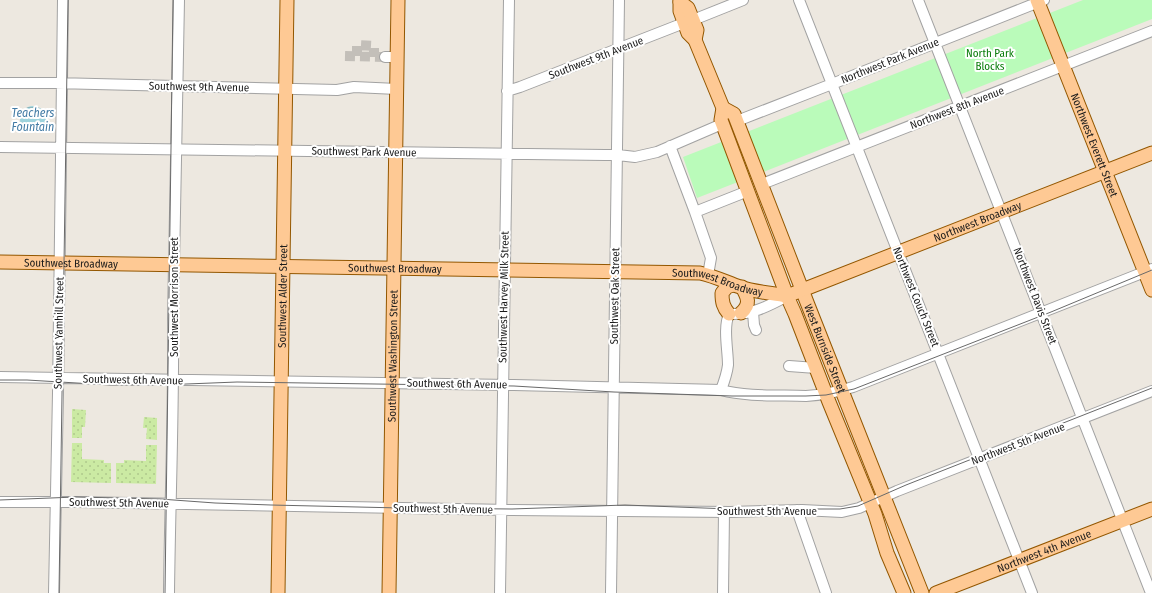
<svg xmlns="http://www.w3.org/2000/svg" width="1152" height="593" font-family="'Fira Sans Condensed',sans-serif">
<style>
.grass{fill:url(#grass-dots)}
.park{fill:#bafbba}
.water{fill:url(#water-rules)}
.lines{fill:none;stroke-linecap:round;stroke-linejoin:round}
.minor-tunnel{stroke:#c3bfb9;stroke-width:10;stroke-dasharray:10 5;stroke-linecap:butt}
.minor-casing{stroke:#a2a2a2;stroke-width:12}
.major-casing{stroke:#935700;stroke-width:15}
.minor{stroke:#fff;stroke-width:10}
.major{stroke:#fec994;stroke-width:13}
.tram{stroke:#696969;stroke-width:1}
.labels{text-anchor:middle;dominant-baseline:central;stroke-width:4;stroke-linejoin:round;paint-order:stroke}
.park-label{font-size:11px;fill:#087b09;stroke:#fff}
.street-label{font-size:11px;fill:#1b1b1b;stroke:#fff}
.water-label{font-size:12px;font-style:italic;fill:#437ba5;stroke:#fff}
</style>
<defs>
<pattern id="grass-dots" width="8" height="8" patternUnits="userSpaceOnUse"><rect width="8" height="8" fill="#cbeaa3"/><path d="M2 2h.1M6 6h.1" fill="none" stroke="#aec88c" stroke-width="1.8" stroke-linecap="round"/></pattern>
<pattern id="water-rules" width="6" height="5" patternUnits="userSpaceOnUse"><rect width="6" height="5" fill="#9ed3dd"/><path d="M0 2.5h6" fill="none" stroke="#88b5bd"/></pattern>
</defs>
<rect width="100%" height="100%" fill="#ede8e0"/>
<path class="grass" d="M72,409L86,410L85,427H82V438H72Z
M144,417L157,418V440L146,439L147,428H143Z
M72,443H82V459L104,460V463H111V483L71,482Z
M146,445H157L156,484L116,483V463H124V460L146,461Z"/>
<path class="park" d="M1083,0H1152V19L697,198L683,157Z"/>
<path class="water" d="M20 119a13 13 0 1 1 26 0a13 13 0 1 1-26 0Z"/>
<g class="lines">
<path class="minor-tunnel" d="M345,56L385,57
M357,56V45L374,46V57"/>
<g class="minor-casing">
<path id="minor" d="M799,0L1032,593
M918,0L1151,593
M693,20L743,0
M385,57H397
M0,83H55L337,90L354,87L397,89
M507,91L520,87L684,23
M737,121L832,84L1044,0
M670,146L695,212L711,258L708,275
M0,147L605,155H618L635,157L657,152L722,124
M762,184L1152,31
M695,212L748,191
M753,312L754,325L756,330
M789,366L816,368
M0,377L514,385L721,390C747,397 779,395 806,396C822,395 837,392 853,387L1152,269
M721,390C724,382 727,374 728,365C728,350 723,328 729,314C751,315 767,307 787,296
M0,502H76L512,510L730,512L802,510L842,512L859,508L897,491L1152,391
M797,510L826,593
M54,593L58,393L63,0
M169,593C170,501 174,409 173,318L179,0
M500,593L509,0
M611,593L619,0
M723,593L724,512"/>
</g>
<g class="major-casing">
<g id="major">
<path d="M680,0V11L688,33L695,40L723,108L721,120L787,296L795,314L829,402L875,514L887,553L904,593"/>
<path id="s1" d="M1037,0L1152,290"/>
<path d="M680,2L688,8L697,30L695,40"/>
<path id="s2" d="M723,108L734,114L808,305L922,593"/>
<path id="s3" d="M0,262L700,273C714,276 726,282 740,287C755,292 771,293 787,296L1152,153"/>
<path d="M741,313C751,304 748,298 742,287"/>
<path d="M729,314C723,307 722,302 722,293L727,287L733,285"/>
<path id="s4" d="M278,593L287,0"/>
<path id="s5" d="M389,593L398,0"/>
<path id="s6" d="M936,593L1152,509"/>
</g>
</g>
<use href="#minor" class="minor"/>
<use href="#major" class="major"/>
<path class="tram" d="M0,380H27L110,385H161L237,382L514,386L614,392L732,396H806L826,395L854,389L1051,312L1152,270
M0,500L76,497L160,499L215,503L271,505L401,508L512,509L625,505L730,509H840L858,506L906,485L1152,388
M59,593L68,0
M165,593L173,0"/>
</g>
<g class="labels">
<g class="park-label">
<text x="990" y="53">North Park<tspan x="990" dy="13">Blocks</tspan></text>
</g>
<g class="street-label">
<text transform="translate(596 58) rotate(-21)">Southwest 9th Avenue</text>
<text transform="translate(890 61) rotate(-22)">Northwest Park Avenue</text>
<text transform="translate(199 87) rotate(1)">Southwest 9th Avenue</text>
<text transform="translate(957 108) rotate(-21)">Northwest 8th Avenue</text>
<text stroke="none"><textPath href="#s1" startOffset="156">Northwest Everett Street</textPath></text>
<text transform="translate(364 152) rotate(1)">Southwest Park Avenue</text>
<text stroke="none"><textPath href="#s3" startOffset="995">Northwest Broadway</textPath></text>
<text stroke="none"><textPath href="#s3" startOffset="71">Southwest Broadway</textPath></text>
<text stroke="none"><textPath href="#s3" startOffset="395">Southwest Broadway</textPath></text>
<text stroke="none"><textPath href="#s3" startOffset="719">Southwest Broadway</textPath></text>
<text stroke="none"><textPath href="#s4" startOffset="297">Southwest Alder Street</textPath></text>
<text transform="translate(615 296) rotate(-89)">Southwest Oak Street</text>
<text transform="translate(1035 296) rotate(69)">Northwest Davis Street</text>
<text transform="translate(174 297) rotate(-90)">Southwest Morrison Street</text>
<text transform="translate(504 297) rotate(-89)">Southwest Harvey Milk Street</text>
<text transform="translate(916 297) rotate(68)">Northwest Couch Street</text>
<text transform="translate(59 333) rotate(-89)">Southwest Yamhill Street</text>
<text stroke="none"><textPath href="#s2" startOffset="264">West Burnside Street</textPath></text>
<text stroke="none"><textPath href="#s5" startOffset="237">Southwest Washington Street</textPath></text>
<text transform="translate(133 380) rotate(1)">Southwest 6th Avenue</text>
<text transform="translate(457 384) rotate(1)">Southwest 6th Avenue</text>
<text transform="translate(1018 444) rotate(-21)">Northwest 5th Avenue</text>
<text transform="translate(119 503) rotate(1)">Southwest 5th Avenue</text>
<text transform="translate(443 509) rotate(1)">Southwest 5th Avenue</text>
<text x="767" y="511">Southwest 5th Avenue</text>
<text stroke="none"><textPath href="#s6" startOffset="116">Northwest 4th Avenue</textPath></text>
</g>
<g class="water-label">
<text x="33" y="113">Teachers<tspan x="33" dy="14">Fountain</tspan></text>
</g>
</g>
</svg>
